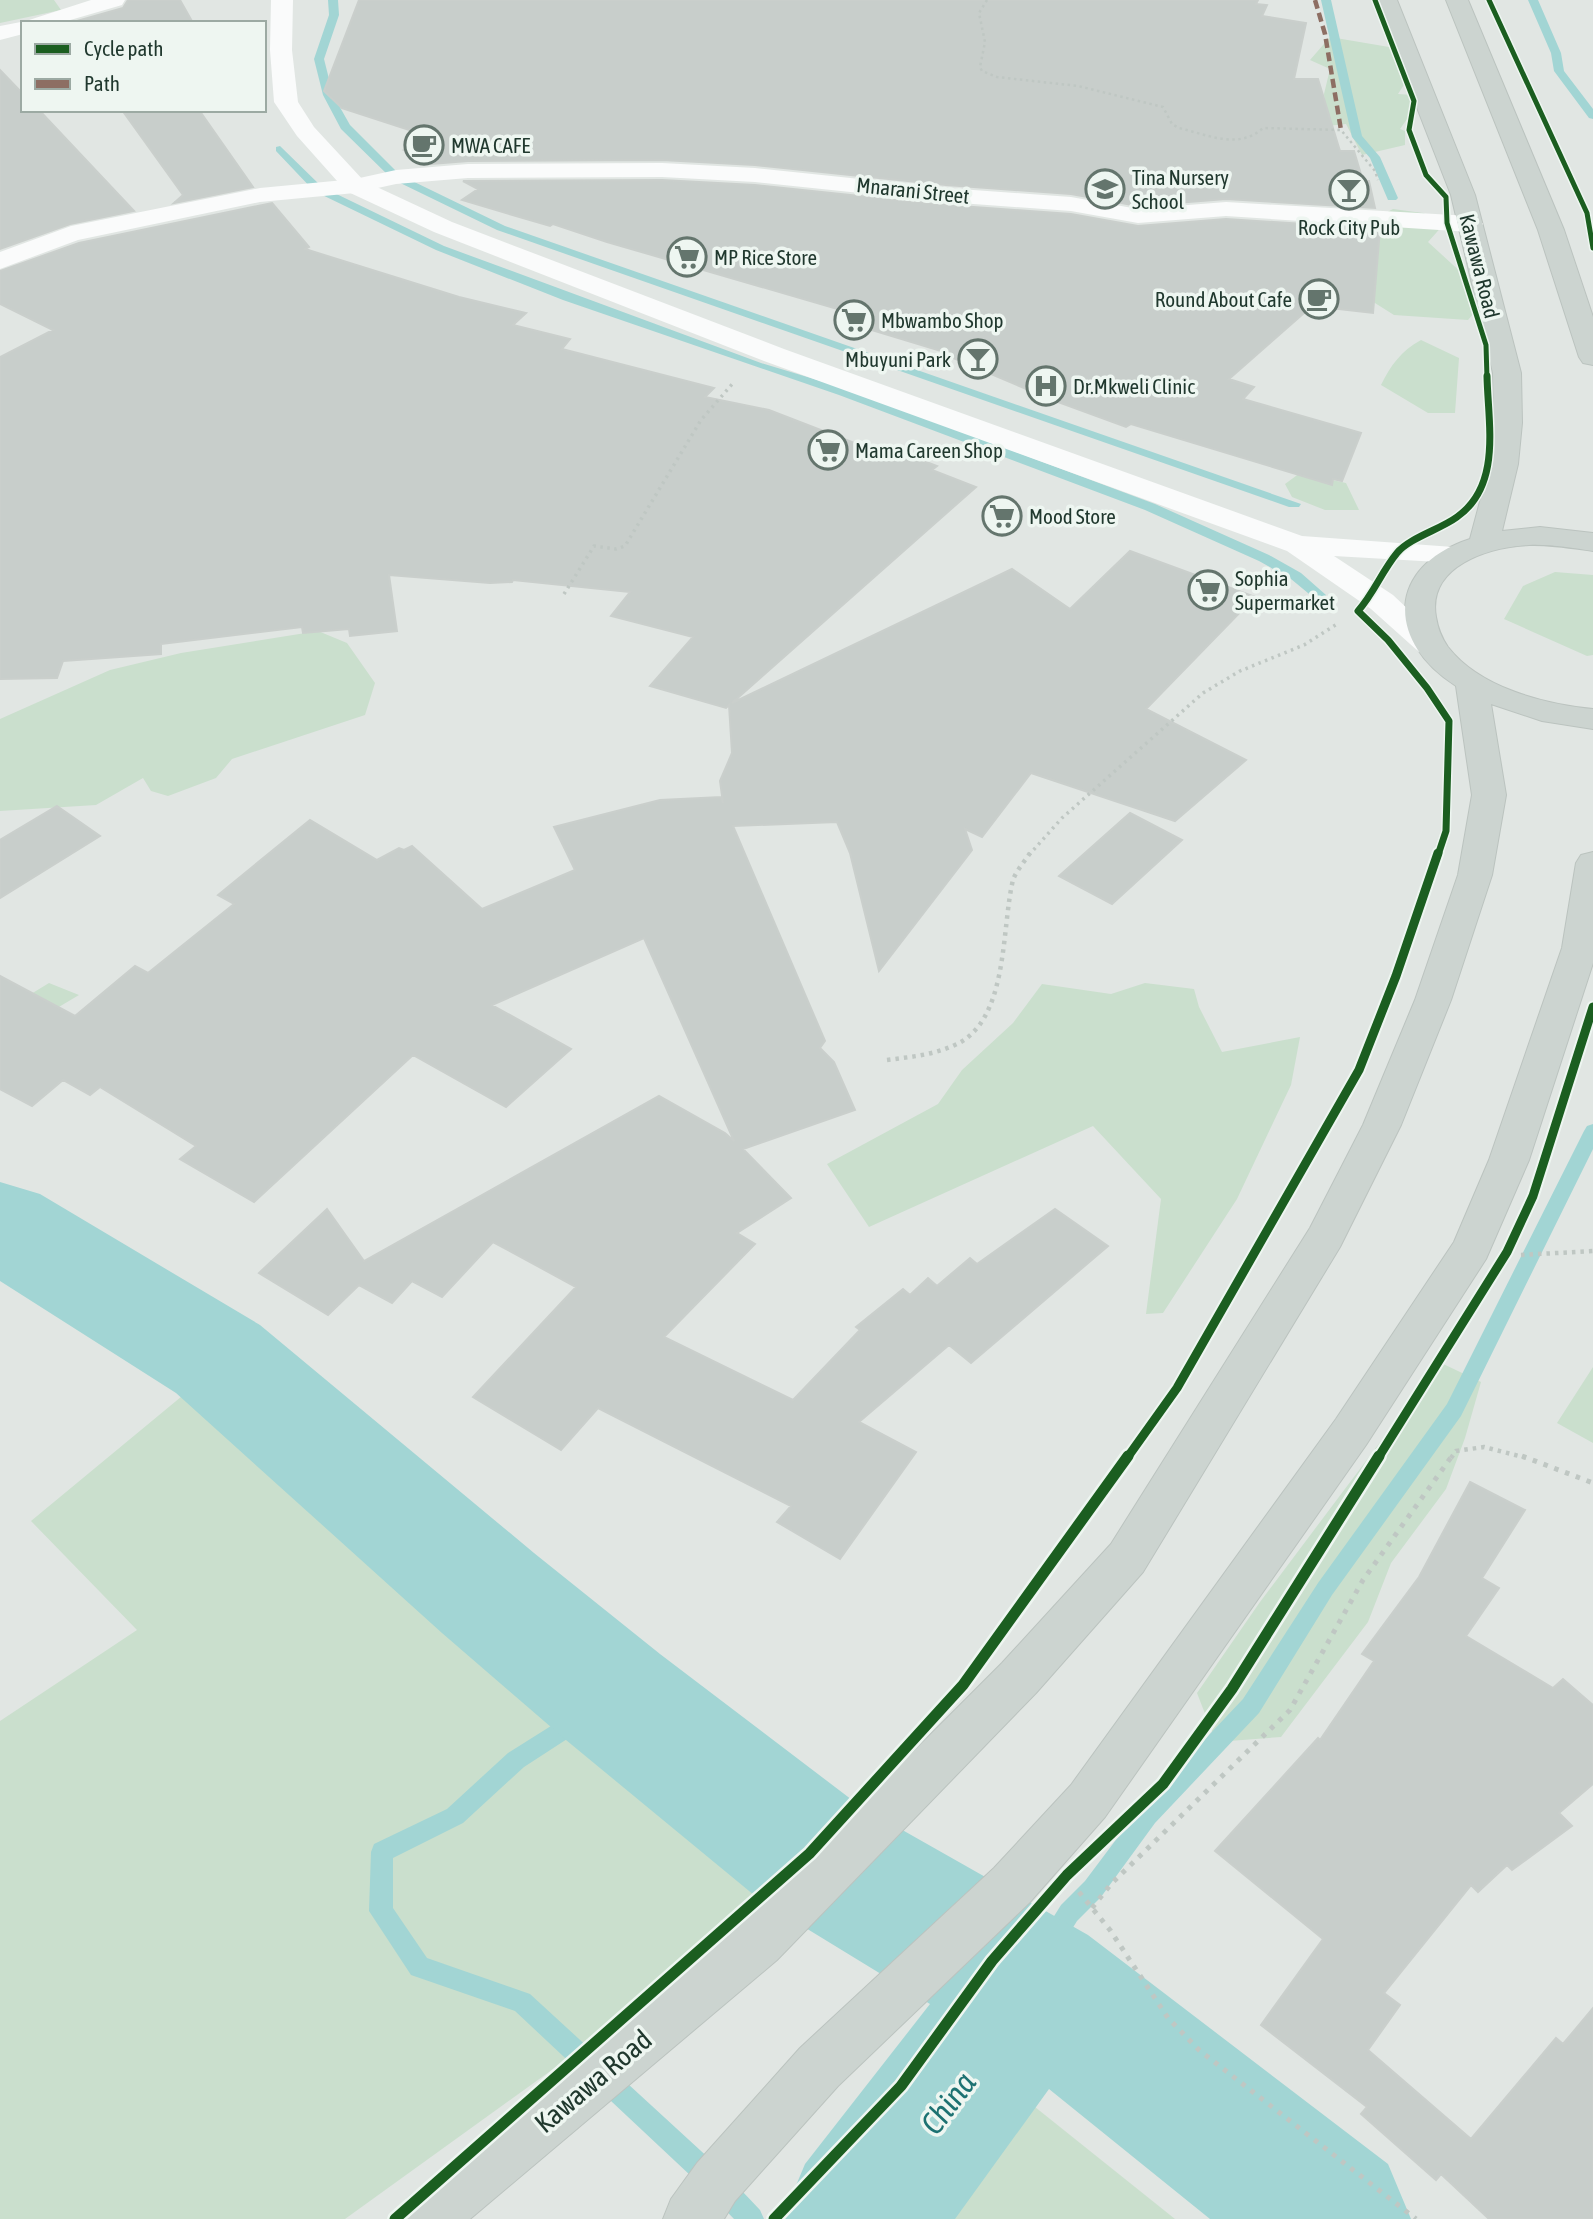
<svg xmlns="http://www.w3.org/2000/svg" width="1593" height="2219" font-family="'Asap Condensed',sans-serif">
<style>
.green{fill:#cadfcd}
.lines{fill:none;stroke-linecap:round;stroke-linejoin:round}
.stream{fill:#a2d5d4;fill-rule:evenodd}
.river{fill:#a2d5d4;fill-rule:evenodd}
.building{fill:#c8cecb;stroke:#cacfcc;stroke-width:2}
.primary-casing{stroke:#bbc3bf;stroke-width:2}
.path-far3{stroke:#bfc7c3;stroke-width:2.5;stroke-dasharray:2.5 3.5;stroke-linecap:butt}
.path-far2{stroke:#bfc7c3;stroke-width:3.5;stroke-dasharray:2.5 4.5;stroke-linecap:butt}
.path-far1{stroke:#bfc7c3;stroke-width:4.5;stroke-dasharray:3.5 5;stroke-linecap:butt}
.path{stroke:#bfc7c3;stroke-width:5;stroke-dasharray:4.5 7;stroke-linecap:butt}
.minor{fill:#fafbfb;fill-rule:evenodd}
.tertiary{fill:#fafbfb;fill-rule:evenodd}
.primary{fill:#ccd4d0;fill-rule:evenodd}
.quiet{stroke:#8d6e63;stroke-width:4.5;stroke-dasharray:9 4.5;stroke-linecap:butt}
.cycleway-far3-casing{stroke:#eef6f1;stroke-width:8}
.cycleway-far2-casing{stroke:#eef6f1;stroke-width:10}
.cycleway-far1-casing{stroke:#eef6f1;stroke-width:13}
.cycleway-casing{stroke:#eef6f1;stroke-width:16}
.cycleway-far3{stroke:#1b5e20;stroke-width:5}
.cycleway-far2{stroke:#1b5e20;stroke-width:7}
.cycleway-far1{stroke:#1b5e20;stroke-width:9}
.cycleway{stroke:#1b5e20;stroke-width:11}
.labels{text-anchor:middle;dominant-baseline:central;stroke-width:7;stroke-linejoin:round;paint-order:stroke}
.far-poi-label{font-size:21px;fill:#20382e;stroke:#eef6f1;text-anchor:start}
.far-street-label{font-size:21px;fill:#20382e;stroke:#eef6f1}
.near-street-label{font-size:28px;fill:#20382e;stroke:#eef6f1}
.near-water-label{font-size:32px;font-style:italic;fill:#1d7272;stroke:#eef6f1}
</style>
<rect width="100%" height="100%" fill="#e1e6e3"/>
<path class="green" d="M0,0H54L61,10L0,23Z
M1330,37L1395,48L1407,80L1398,94L1412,95V112L1400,129L1405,131V145L1362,155L1346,124L1327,126L1324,94L1330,69L1310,60Z
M1393,209L1423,213L1445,223L1428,242L1488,297L1468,320L1394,315L1367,298L1377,239L1359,227Z
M1421,340L1459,358L1455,413H1428L1381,385C1391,365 1401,351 1421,340Z
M1300,473L1346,483L1359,510H1325L1292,497L1285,484Z
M1555,572L1593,575V655L1587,656L1504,619L1523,586Z
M318,631L347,643L375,683L365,715L232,759L216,778L168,796L151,791L143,778L96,805L0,811V719L110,670L181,653Z
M49,983L79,995L0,1042V1013Z
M1145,983L1194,989L1199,1007L1222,1052L1300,1037L1291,1085L1237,1199L1163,1313L1146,1314L1161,1199L1093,1126L869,1227L827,1164L938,1104L962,1070L1013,1023L1042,984L1111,994Z
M1437,1361L1481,1382L1465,1438L1446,1489L1391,1563L1368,1622L1281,1737L1216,1742L1197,1693L1260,1602L1417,1393Z
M1593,1367V1443L1557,1423Z
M193,1387L821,1876L345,2219H0V1721L137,1630L31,1521Z
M1025,2099L1175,2219H823Z"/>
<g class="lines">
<path class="stream" d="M328,0H338L339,15L324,59L333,95L350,125L400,175L505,226L1301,504L1299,507H1289L497,230L392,179L341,129L323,95L314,59L329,15Z
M1321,0H1331L1362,136L1380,157L1398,198L1396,200H1388L1370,158L1352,137Z
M1528,0H1538L1561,53L1564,71L1593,109V119L1589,118L1554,71L1551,53Z
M280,146L322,187L444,246L761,363L847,389L1155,504L1269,555L1301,573L1326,595L1324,598H1314L1291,579L1259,561L1145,510L839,395L563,300L436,250L314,191L276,151V147Z
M1593,1124V1149L1461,1416L1332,1595L1259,1713L1155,1823L1101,1897L1077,1921L1059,1950L1044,1994L1036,1998L1028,1994L1024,1986L1041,1937L1061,1905L1085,1881L1139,1809L1243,1699L1318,1583L1447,1404L1584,1131L1587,1126Z
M613,1687L621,1690L624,1697L621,1704L524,1767L463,1823L393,1858V1908L427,1958L530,1994L725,2173L760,2210L764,2219H734L707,2191L515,2011L411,1975L369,1911L371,1852L374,1844L447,1809L508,1753Z"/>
<path class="river" d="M0,1182L40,1194L260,1325L534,1553L660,1654L860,1806L1088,1935L1388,2164L1411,2219H1210L1049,2089L955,2219H782L805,2164L930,2004L760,1900L566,1740L442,1633L176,1393L0,1281Z"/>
</g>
<path class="building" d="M128,0H180L193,23H70L123,8Z
M359,0H1258L1256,4L1267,5L1262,16L1306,23L1294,79H1318L1340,151H1354L1363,181H1369L1375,208L1226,199L1138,206L1071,194L946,185L755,165L662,160L468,161L431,164L404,150L434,138L342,108L324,91Z
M0,70L23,94V110H39L134,211L70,224L0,249Z
M122,110H199L253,187L174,203L183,195Z
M662,180L755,185L946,205L1071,214L1138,226L1226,219L1380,229L1373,313L1312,306L1229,379L1254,387L1243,399L1361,433L1342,481L1333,479L1332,485L1131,424L1126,427L1050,399L951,357V354L862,327L865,317L607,242L553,224L550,226L462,200L478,189L463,181Z
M272,203L309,247L305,249L459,297L526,313L513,325L570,339L562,349L714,388L705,397L769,410L875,451L882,445L937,466L932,470L976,487L732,703L1012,569L1070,609L1130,551L1255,597L1146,709L1246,760L1175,821L1031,773L982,837L965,829L972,850L879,971L850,853L837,822L733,826L825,1041L820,1048L834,1062L855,1110L743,1149L791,1198L737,1233L755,1244L664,1337L793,1400L860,1330L856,1327L903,1289L910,1295L928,1278L937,1286L970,1258L977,1264L1055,1209L1108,1246L971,1363L949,1345L859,1422L916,1452L840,1559L777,1522L791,1506L598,1408L561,1450L473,1397L576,1287L493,1242L442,1297L412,1281L392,1303L359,1285L328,1315L259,1273L327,1209L364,1261L659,1096L725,1133L734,1141L644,938L492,1005L571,1049L506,1107L413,1055L254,1202L180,1159L196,1146L100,1087L90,1095L63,1080L32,1106L0,1089V976L75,1016L135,966L148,973L234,904L218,895L310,820L377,860L399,848L404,850L412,846L482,909L575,870L554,827L660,800L721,797L723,803L720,781L732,753L729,705L726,708L650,686L693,637L611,616L630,592L513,580L512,582L490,583L389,575L397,631L350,636L349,629L303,633L302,627L161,644V654L63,661L57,678L0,679V357L53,330L0,304V271L79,243Z
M57,806L100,836L0,898V840Z
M1130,813L1182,840L1112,904L1059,876Z
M1470,1482L1525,1510L1482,1578L1499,1588L1466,1636L1553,1688L1563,1679L1593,1705V1784L1559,1813L1572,1826L1512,1870L1507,1865L1478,1892L1471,1885L1384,1993L1400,2005L1368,2050L1471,2139L1556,2038L1563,2044L1593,2008V2219H1489L1441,2174L1436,2180L1361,2114L1367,2107L1261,2025L1323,1939L1215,1851L1318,1738L1320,1740L1374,1661L1362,1654L1419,1577Z"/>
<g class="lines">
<g class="primary-casing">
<path id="primary" d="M1375,0H1397L1475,195L1521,373L1522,423L1518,464L1502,531L1540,527L1593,533V551C1572,548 1550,544 1529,545C1488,547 1427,566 1436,617C1438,629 1441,637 1448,647C1480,688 1544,704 1593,709V729L1542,721L1491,704L1506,795L1492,875L1451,1000L1401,1125L1340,1247L1143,1572L1036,1693L777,1960L470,2219H399L407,2199L741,1924L1002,1663L1111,1544L1310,1228L1363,1125L1415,1000L1458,875L1472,795L1456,686C1385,641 1387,566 1470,539L1490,464L1494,423L1493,373L1451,195Z
M1446,0H1468L1564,230L1593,317V365L1583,363L1579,357L1538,230Z
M1593,852V963L1529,1160L1486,1259L1366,1445L1105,1817L1030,1902L838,2086L735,2201L724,2219H663L671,2199L697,2163L800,2048L994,1868L1071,1785L1336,1419L1454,1242L1489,1160L1562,948L1576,863L1581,855Z"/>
</g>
<path class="path-far3" d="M987,0L979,13L985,42L980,67L982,71L997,77L1078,86L1163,107L1172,124L1179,128C1208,135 1239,150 1263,128L1341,130L1375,171L1378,180"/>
<path class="path-far2" d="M564,594L594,546L616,549L625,546L701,420L734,382
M1029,855L1062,818L1203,693L1240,671L1304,645L1337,624"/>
<path class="path-far1" d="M887,1060C910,1057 933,1055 955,1045C1009,1021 1001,929 1013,880C1016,871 1025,861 1030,853
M1521,1255L1593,1251
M1451,1458L1456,1451L1484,1447L1527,1458"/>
<path class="path" d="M1522,1456L1593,1483
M1079,1892L1110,1930L1168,2018L1199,2050L1416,2219
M1092,1908L1111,1884L1290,1710L1363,1580L1452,1456"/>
<path class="minor" d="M91,0H125L122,5L60,23H23V34L0,40V26L26,21Z
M662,163L755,168L946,188L1071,197L1138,209L1226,202L1470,216L1479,219L1483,224L1479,229L1470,232L1226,216L1138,223L1071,211L946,202L755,182L662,177L468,178L396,184L355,193L260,202L78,240L0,269V252L71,226L260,188L355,179L396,170L468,164Z"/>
<path class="tertiary" d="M271,0H293L292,50L298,102L314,127L364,181L452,222L784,349L1302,536L1467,548L1471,554L1467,560L1456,563L1334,556L1393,595L1446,645L1441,652L1430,654L1419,652L1371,609L1287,551L764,361L434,232L346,191L297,136L274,102L270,50Z"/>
<use href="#primary" class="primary"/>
<path class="quiet" d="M1315,0L1325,34L1341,130"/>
<g class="cycleway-far3-casing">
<path id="cycleway-far3" d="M1375,0L1414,101L1409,130L1426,175L1446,197L1447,223L1486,345L1487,378
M1489,0L1587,213L1593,248"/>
</g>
<g class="cycleway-far2-casing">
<path id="cycleway-far2" d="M1438,855L1446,831L1449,721L1427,688L1388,640L1358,611C1374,593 1382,571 1397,553C1409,538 1441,529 1457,517C1502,485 1488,424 1487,376"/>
</g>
<g class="cycleway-far1-casing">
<path id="cycleway-far1" d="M1127,1458L1177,1388L1359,1070L1396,976L1438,853
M1378,1458L1507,1252L1533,1196L1593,1007"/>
</g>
<g class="cycleway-casing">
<path id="cycleway" d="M395,2219L810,1853L963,1685L1128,1456
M774,2219L901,2086L992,1961L1067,1875L1163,1784L1232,1689L1379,1456"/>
</g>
<use href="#cycleway-far3" class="cycleway-far3"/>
<use href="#cycleway-far2" class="cycleway-far2"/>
<use href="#cycleway-far1" class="cycleway-far1"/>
<use href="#cycleway" class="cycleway"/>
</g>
<defs>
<g id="cafe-ring" transform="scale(2.0125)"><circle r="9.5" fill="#eef6f1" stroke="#64756d" stroke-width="1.5"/><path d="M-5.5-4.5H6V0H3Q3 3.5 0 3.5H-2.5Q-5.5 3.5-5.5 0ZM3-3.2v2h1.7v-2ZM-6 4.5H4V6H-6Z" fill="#64756d"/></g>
<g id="school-ring" transform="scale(2.0125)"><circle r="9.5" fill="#eef6f1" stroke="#64756d" stroke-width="1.5"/><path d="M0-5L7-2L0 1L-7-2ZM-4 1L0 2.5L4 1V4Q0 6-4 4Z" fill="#64756d"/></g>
<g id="bar-ring" transform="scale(2.0125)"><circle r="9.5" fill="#eef6f1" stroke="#64756d" stroke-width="1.5"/><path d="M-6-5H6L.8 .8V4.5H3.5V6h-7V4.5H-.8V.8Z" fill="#64756d"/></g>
<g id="supermarket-ring" transform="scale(2.0125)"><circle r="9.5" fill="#eef6f1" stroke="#64756d" stroke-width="1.5"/><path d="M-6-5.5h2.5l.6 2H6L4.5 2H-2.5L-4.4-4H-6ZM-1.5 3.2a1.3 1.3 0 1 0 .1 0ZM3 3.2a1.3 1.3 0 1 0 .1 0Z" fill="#64756d"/></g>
<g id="hospital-ring" transform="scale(2.0125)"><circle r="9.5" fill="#eef6f1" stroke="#64756d" stroke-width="1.5"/><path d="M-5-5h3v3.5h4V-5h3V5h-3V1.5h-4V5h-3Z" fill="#64756d"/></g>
</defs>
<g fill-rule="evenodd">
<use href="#cafe-ring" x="424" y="145"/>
<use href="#school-ring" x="1105" y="189"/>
<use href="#bar-ring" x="1349" y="190"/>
<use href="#supermarket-ring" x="687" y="257"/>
<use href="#cafe-ring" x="1319" y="299"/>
<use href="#supermarket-ring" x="854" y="320"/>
<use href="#bar-ring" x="978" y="359"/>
<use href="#hospital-ring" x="1046" y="386"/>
<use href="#supermarket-ring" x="828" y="450"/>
<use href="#supermarket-ring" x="1002" y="516"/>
<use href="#supermarket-ring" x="1208" y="590"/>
</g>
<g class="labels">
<g class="far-poi-label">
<text x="451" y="145">MWA CAFE</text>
<text x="1132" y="177">Tina Nursery<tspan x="1132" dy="24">School</tspan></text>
<text x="1349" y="227" text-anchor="middle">Rock City Pub</text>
<text x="714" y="257">MP Rice Store</text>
<text x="1292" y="299" text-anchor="end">Round About Cafe</text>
<text x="881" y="320">Mbwambo Shop</text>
<text x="951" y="359" text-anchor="end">Mbuyuni Park</text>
<text x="1073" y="386">Dr.Mkweli Clinic</text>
<text x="855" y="450">Mama Careen Shop</text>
<text x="1029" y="516">Mood Store</text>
<text x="1235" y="578">Sophia<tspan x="1235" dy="24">Supermarket</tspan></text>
</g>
<g class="far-street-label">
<text transform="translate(913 190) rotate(6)">Mnarani Street</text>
<text transform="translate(1480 266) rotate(76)">Kawawa Road</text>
</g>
<g class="near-street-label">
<text transform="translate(593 2081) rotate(-40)">Kawawa Road</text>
</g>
<g class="near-water-label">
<text transform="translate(948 2103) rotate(-53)">China</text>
</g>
</g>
<rect x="21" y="21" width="245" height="91" fill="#eef6f1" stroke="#9caaa3" stroke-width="2"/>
<rect x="35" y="44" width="35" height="10" fill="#1b5e20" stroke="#9caaa3" stroke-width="2"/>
<text x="84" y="56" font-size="21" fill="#20382e">Cycle path</text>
<rect x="35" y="79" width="35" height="10" fill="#8d6e63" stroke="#9caaa3" stroke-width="2"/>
<text x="84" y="91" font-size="21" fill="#20382e">Path</text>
</svg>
